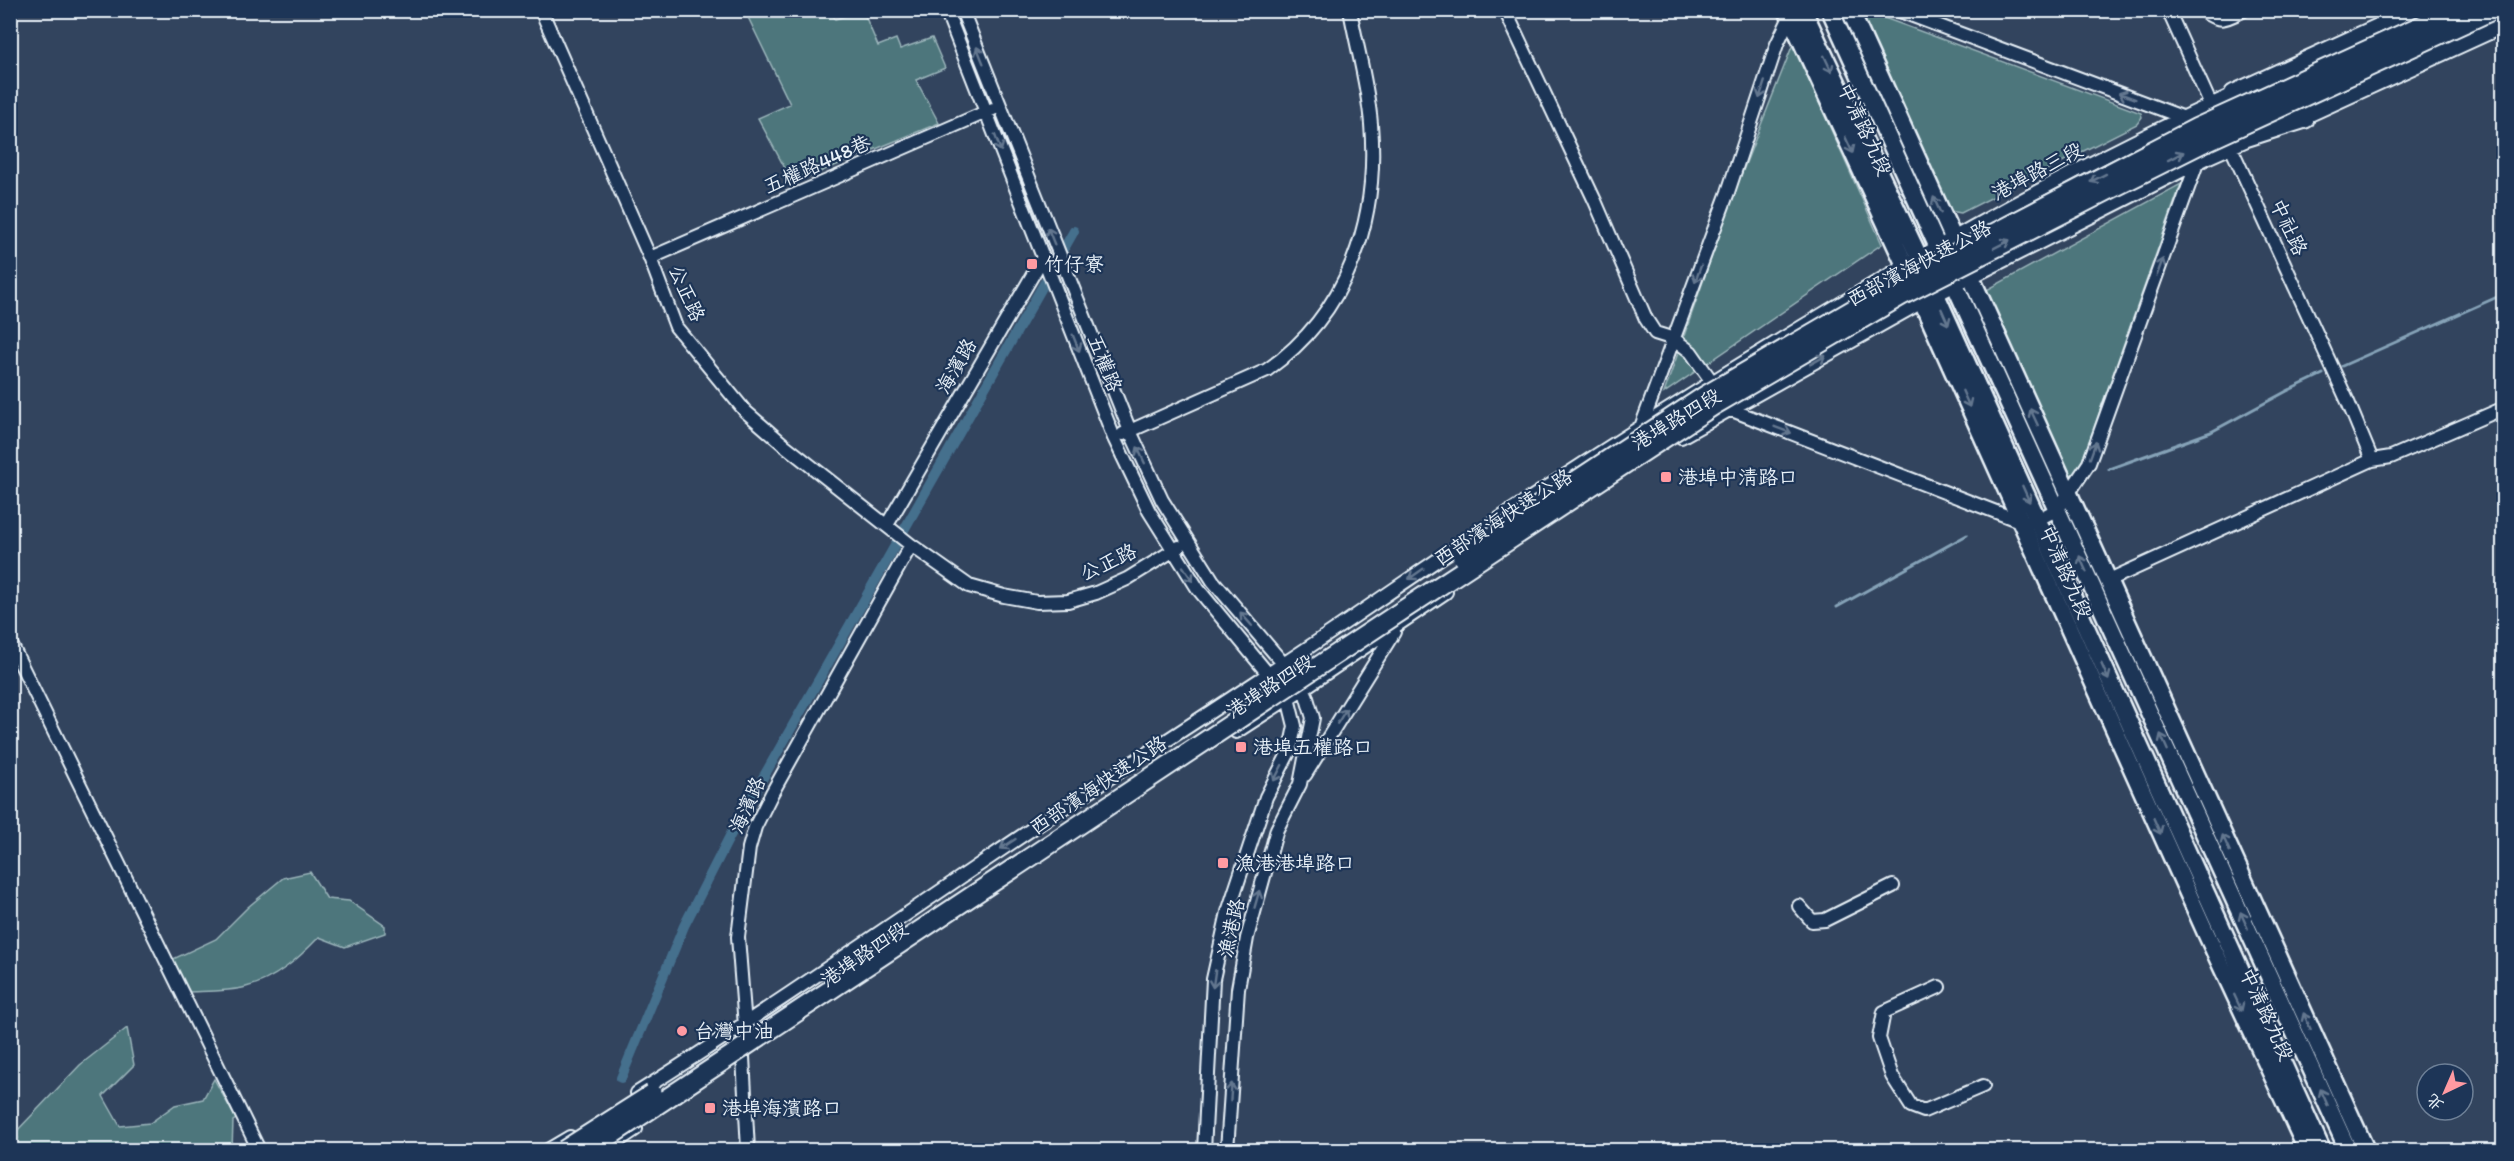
<svg xmlns="http://www.w3.org/2000/svg" width="2514" height="1161" font-family="Itim,'LXGW WenKai TC',sans-serif">
<style>
.green{fill:#4d767b;stroke:#9ab4ba;stroke-width:1.5}
.lines{fill:none;stroke-linecap:round;stroke-linejoin:round}
.stream{stroke:#86a3b8;stroke-width:3}
.canal{stroke:#456f8d;stroke-width:10}
.minor-casing{stroke:#e8f1f8;stroke-width:16}
.major-casing{stroke:#e8f1f8;stroke-width:21}
.highway-casing{stroke:#e8f1f8;stroke-width:22}
.minor{stroke:#1d3557;stroke-width:12}
.major{stroke:#1d3557;stroke-width:16}
.highway{stroke:#1d3557;stroke-width:18}
.highway-bridge-casing{stroke:#e8f1f8;stroke-width:22;stroke-linecap:butt}
.highway-bridge{stroke:#1d3557;stroke-width:18}
.oneway{stroke:#64778f}
.poi-dot{fill:#ff9aa2;stroke:#1d3557;stroke-width:2}
.labels{text-anchor:middle;dominant-baseline:central;stroke-width:4.5;stroke-linejoin:round;paint-order:stroke}
.street-label{font-size:20px;fill:#e8f1f8;stroke:#1d3557}
.poi-label{font-size:20px;fill:#e8f1f8;stroke:#1d3557;text-anchor:start}
</style>
<rect width="100%" height="100%" fill="#32445e"/>
<filter id="ink" filterUnits="userSpaceOnUse"><feTurbulence type="fractalNoise" baseFrequency=".0167" numOctaves="2"/><feDisplacementMap in="SourceGraphic" scale="12" xChannelSelector="R" yChannelSelector="G"/><feConvolveMatrix kernelMatrix="1 2 1 2 8 2 1 2 1" color-interpolation-filters="sRGB"/></filter>
<g filter="url(#ink)">
<path class="green" d="M745,11H831L835,19L863,11L878,46L896,39L900,49L932,38L945,68L916,80L939,123L793,183L758,118L790,104Z
M1871,13L2141,113L2142,117L2137,124L1961,213L1950,211L1865,23L1866,15Z
M1793,44L1882,244L1664,393L1734,193Z
M2181,184L2073,486L1983,292Z
M310,872L327,899L349,901L385,926V933L345,947L319,937C299,958 275,980 246,987C228,992 204,991 185,992L171,960L216,939L248,907L283,878Z
M127,1028L134,1065L103,1096L120,1126L150,1123L175,1105L203,1099L214,1079L236,1119L233,1121L232,1150H11L18,1138L14,1134L80,1065Z"/>
<g class="lines">
<path class="stream" d="M2342,366L2504,294
M2109,469L2211,432L2287,391L2323,374
M1837,607L1967,535"/>
<path class="canal" d="M621,1078L684,926L731,834L1074,231"/>
<g class="minor-casing">
<path id="minor" d="M541,10L650,258L676,327L745,411L783,444L911,545L969,586L1004,596L1037,602L1068,601L1096,593L1127,579L1179,547
M946,10L1114,438L1149,511L1198,589L1288,698L1295,726L1290,750L1266,797L1228,912L1213,979L1204,1150
M962,10L1130,431L1162,500L1213,581L1304,688L1313,718L1300,784L1277,829L1247,938L1238,989L1227,1150
M1505,10L1595,201L1646,319L1655,333L1674,339L1691,352L1715,386
M1897,10L2182,117
M2168,10L2214,112
M2202,10C2220,24 2226,19 2244,10
M2258,133L2300,107
M2228,141L2348,402L2372,460
M650,258L993,109
M1727,406L1729,409L2022,522L2037,520L2058,509L2089,463L2197,163
M1641,427L1728,192L1777,44L1793,11
M1123,434L1267,370C1348,313 1379,220 1371,124C1368,86 1357,48 1350,10
M1681,437L1922,302L2209,157L2247,140L2307,121
M887,525L1042,259
M2107,581L2372,460L2391,457L2504,408
M10,642L259,1150
M1236,732L1304,688L1446,592
M1305,775L1394,632
M1799,906L1812,921L1825,920L1893,886
M1939,987L1884,1012L1879,1038L1892,1076L1911,1106L1924,1111L1983,1086
M637,1093C758,1017 874,936 992,856C1112,774 1235,698 1355,616C1512,508 1671,405 1833,308C1963,230 2096,156 2234,94
M548,1150L570,1137
M605,1150L636,1129
M748,1150L743,1057L745,1026L738,937L749,848L755,827L772,793L911,545"/>
</g>
<g class="major-casing">
<path id="major" d="M1787,10L1922,302L2206,933L2307,1150
M1803,10L1919,257L2322,1150
M1830,10L2348,1150
M1850,10L2366,1150"/>
</g>
<g class="highway-casing">
<path id="highway" d="M2234,94L2418,10
M2296,118L2504,23"/>
</g>
<use href="#minor" class="minor"/>
<use href="#major" class="major"/>
<use href="#highway" class="highway"/>
<g class="highway-bridge-casing">
<path id="highway-bridge" d="M1462,556L1706,395L1900,282L2196,128L2455,10
M564,1150L652,1094
M589,1150L1406,608L1713,406L1901,296L2111,189L2203,143L2493,10"/>
</g>
<use href="#highway-bridge" class="highway-bridge"/>
</g>
<defs><path id="oneway-shaft" d="M-6 0H5M1.5-3L5.5 0L1.5 3" fill="none" stroke-width="1.6" stroke-linecap="round" stroke-linejoin="round" transform="scale(1.5)"/></defs>
<g class="oneway">
<use href="#oneway-shaft" transform="translate(980 55) rotate(-112)"/>
<use href="#oneway-shaft" transform="translate(1828 64) rotate(65)"/>
<use href="#oneway-shaft" transform="translate(1762 90) rotate(108)"/>
<use href="#oneway-shaft" transform="translate(2127 96) rotate(-160)"/>
<use href="#oneway-shaft" transform="translate(998 143) rotate(69)"/>
<use href="#oneway-shaft" transform="translate(1849 145) rotate(65)"/>
<use href="#oneway-shaft" transform="translate(2176 156) rotate(-27)"/>
<use href="#oneway-shaft" transform="translate(2098 178) rotate(153)"/>
<use href="#oneway-shaft" transform="translate(1937 205) rotate(-114)"/>
<use href="#oneway-shaft" transform="translate(1051 236) rotate(-112)"/>
<use href="#oneway-shaft" transform="translate(2002 244) rotate(-27)"/>
<use href="#oneway-shaft" transform="translate(2160 267) rotate(-70)"/>
<use href="#oneway-shaft" transform="translate(1698 274) rotate(110)"/>
<use href="#oneway-shaft" transform="translate(1945 317) rotate(66)"/>
<use href="#oneway-shaft" transform="translate(1076 343) rotate(68)"/>
<use href="#oneway-shaft" transform="translate(1818 360) rotate(-29)"/>
<use href="#oneway-shaft" transform="translate(1966 399) rotate(66)"/>
<use href="#oneway-shaft" transform="translate(2034 417) rotate(-115)"/>
<use href="#oneway-shaft" transform="translate(1783 430) rotate(21)"/>
<use href="#oneway-shaft" transform="translate(2093 450) rotate(-70)"/>
<use href="#oneway-shaft" transform="translate(1141 455) rotate(-115)"/>
<use href="#oneway-shaft" transform="translate(2026 494) rotate(66)"/>
<use href="#oneway-shaft" transform="translate(2083 564) rotate(-114)"/>
<use href="#oneway-shaft" transform="translate(1188 574) rotate(56)"/>
<use href="#oneway-shaft" transform="translate(1416 574) rotate(145)"/>
<use href="#oneway-shaft" transform="translate(1246 619) rotate(-131)"/>
<use href="#oneway-shaft" transform="translate(2105 672) rotate(66)"/>
<use href="#oneway-shaft" transform="translate(1342 716) rotate(-58)"/>
<use href="#oneway-shaft" transform="translate(2164 742) rotate(-114)"/>
<use href="#oneway-shaft" transform="translate(1278 773) rotate(118)"/>
<use href="#oneway-shaft" transform="translate(2157 826) rotate(66)"/>
<use href="#oneway-shaft" transform="translate(2226 843) rotate(-114)"/>
<use href="#oneway-shaft" transform="translate(1008 844) rotate(147)"/>
<use href="#oneway-shaft" transform="translate(1257 899) rotate(-74)"/>
<use href="#oneway-shaft" transform="translate(2244 920) rotate(-114)"/>
<use href="#oneway-shaft" transform="translate(1214 979) rotate(98)"/>
<use href="#oneway-shaft" transform="translate(2238 1003) rotate(65)"/>
<use href="#oneway-shaft" transform="translate(2307 1021) rotate(-114)"/>
<use href="#oneway-shaft" transform="translate(1231 1092) rotate(-86)"/>
<use href="#oneway-shaft" transform="translate(2324 1097) rotate(-114)"/>
</g>
</g>
<g class="poi-dot">
<rect x="1026" y="258" width="12" height="12" rx="3"/>
<rect x="1660" y="471" width="12" height="12" rx="3"/>
<rect x="1235" y="741" width="12" height="12" rx="3"/>
<rect x="1217" y="857" width="12" height="12" rx="3"/>
<circle cx="682" cy="1031" r="6"/>
<rect x="704" y="1102" width="12" height="12" rx="3"/>
</g>
<g class="labels">
<g class="street-label">
<text transform="translate(1865 129) rotate(65)">中清路九段</text>
<text transform="translate(817 164) rotate(-24)">五權路448巷</text>
<text transform="translate(2037 171) rotate(-28)">港埠路三段</text>
<text transform="translate(2289 227) rotate(65)">中社路</text>
<text transform="translate(1919 263) rotate(-28)">西部濱海快速公路</text>
<text transform="translate(687 293) rotate(66)">公正路</text>
<text transform="translate(1105 363) rotate(68)">五權路</text>
<text transform="translate(956 366) rotate(-60)">海濱路</text>
<text transform="translate(1676 419) rotate(-31)">港埠路四段</text>
<text transform="translate(1503 517) rotate(-33)">西部濱海快速公路</text>
<text transform="translate(1108 562) rotate(-25)">公正路</text>
<text transform="translate(2066 572) rotate(66)">中清路九段</text>
<text transform="translate(1270 686) rotate(-33)">港埠路四段</text>
<text transform="translate(1098 785) rotate(-34)">西部濱海快速公路</text>
<text transform="translate(747 805) rotate(-66)">海濱路</text>
<text transform="translate(1231 928) rotate(-77)">漁港路</text>
<text transform="translate(864 954) rotate(-34)">港埠路四段</text>
<text transform="translate(2267 1014) rotate(65)">中清路九段</text>
</g>
<g class="poi-label">
<text x="1044" y="264">竹仔寮</text>
<text x="1678" y="477">港埠中清路口</text>
<text x="1253" y="747">港埠五權路口</text>
<text x="1235" y="863">漁港港埠路口</text>
<text x="694" y="1031">台灣中油</text>
<text x="722" y="1108">港埠海濱路口</text>
</g>
</g>
<rect width="2514" height="1161" fill="none" stroke="#1d3557" stroke-width="36"/>
<rect x="18" y="18" width="2478" height="1125" fill="none" stroke="#e8f1f8" stroke-width="2" filter="url(#ink)"/>
<g transform="translate(2445 1092) rotate(224)"><circle r="28" fill="#1d3557" stroke="#6e8097" stroke-width="1.5"/>
<path d="M0-4.5L10 22L0 15L-10 22Z" fill="#ff9aa2"/>
<text y="-9" font-size="16" font-weight="bold" text-anchor="middle" fill="#e8f1f8">北</text>
</g>
</svg>
